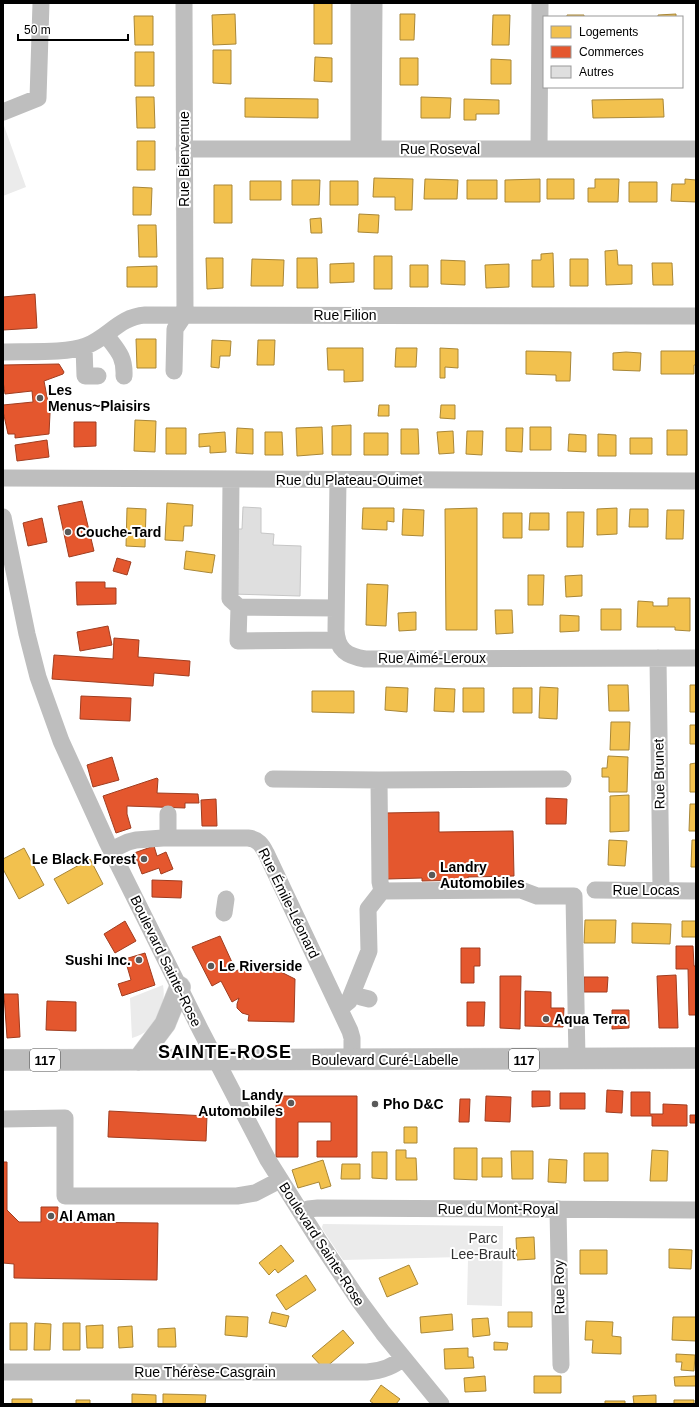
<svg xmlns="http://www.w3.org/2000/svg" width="699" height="1407" font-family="Helvetica,sans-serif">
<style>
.green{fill:#ebebeb}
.homes{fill:#f2c14e;stroke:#a98737}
.shops{fill:#e4572e;stroke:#a03d20}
.building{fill:#dfdfdf;stroke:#c6c6c6}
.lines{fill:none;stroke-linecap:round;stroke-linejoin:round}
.major-casing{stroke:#dbdbdb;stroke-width:22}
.minor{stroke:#bebebe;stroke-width:17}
.major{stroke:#bebebe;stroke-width:21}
.poi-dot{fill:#595959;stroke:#fff;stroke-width:1.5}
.labels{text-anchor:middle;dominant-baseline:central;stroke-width:4;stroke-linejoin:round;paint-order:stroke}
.shield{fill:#fff;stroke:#4c4c4c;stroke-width:1}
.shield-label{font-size:13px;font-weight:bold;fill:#000}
.street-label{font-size:14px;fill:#000;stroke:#fff}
.poi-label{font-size:14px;font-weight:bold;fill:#000;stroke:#fff;text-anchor:start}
.park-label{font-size:14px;fill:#323232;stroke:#fff}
.district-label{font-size:18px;font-weight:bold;letter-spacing:1px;fill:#000;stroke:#fff}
</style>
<rect width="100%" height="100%" fill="#fff"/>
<path class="green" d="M515,3H696V4Z
M3,123L26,187L3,196Z
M163,985C167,1008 155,1032 132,1038L130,998Z
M323,1224L503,1226L502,1306L467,1305L468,1259L464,1254L461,1257L343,1260L323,1230L322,1227Z"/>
<path class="homes" d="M314,3H332V44H314Z
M235,14L236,44L213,45L212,15Z
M400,14H415L414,40H400Z
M676,14V17H658V15Z
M493,15H510L509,45H492Z
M567,15H584V17H567Z
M134,16H153V45H135Z
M213,50H231V84L213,83Z
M135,52H154V86H135Z
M315,57L332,58V82L314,81Z
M400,58H418V85H400Z
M491,59L511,60V84H491Z
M136,97H154L155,128H137Z
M421,97L451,98L450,118H421Z
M245,98L318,99V118L245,117Z
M464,99L499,100V114H476V120H464Z
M663,99L664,117L593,118L592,100Z
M137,141H155V170H137Z
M374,178L413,179L412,210H395V197H373Z
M425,179L458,180L457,199H424Z
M540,179V202H505V180Z
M547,179H574V199H547Z
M595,179H619L618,202H588V188H595Z
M685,179L696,180V202L671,201L672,184H685Z
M292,180H320L319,205H292Z
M467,180H497V199H467Z
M250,181H281V200H250Z
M330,181H358V205H330Z
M629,182H657V202H629Z
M214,185H232V223H214Z
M133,187L152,188L151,215H133Z
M359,214L379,215L378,233L358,232Z
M321,218L322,233H311L310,219Z
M138,225H156L157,257H139Z
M617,250L618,265H632V284L606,285L605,251Z
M553,253L554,287H532V260H541V254Z
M374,256H392V289H374Z
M206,258H223V288L207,289Z
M297,258H317L318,288H297Z
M252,259L284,260L283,286H251Z
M570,259H588V286H570Z
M441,260L465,261V285L441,284Z
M354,263V282L330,283V264Z
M652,263H672L673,285H653Z
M509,264V287L486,288L485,265Z
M410,265H428V287H410Z
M157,266V287H127V267Z
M136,339H156V368H137Z
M212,340L231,341L230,356H220L219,368L211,367Z
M258,340H275L274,365H257Z
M327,348H363V381L344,382V370H328Z
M396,348H417L416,367H395Z
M440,348L458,349V368L445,367V378H440Z
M526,351L571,352L570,381H556V375L526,374Z
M661,351H696V365H694V374H661Z
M626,352L641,353L640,371L613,370V353Z
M379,405H389V416H378Z
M441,405H455V419L440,418Z
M135,420L156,421L155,452L134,451Z
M351,425V455H332V426Z
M322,427L323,454L297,456L296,428Z
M530,427H551V450H530Z
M166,428H186V454H166Z
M237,428L253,429V454L236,453Z
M506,428H523L522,452L506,451Z
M401,429H418L419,454H401Z
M667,430H687V455H667Z
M453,431L454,453L439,454L437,432Z
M467,431H483L482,455L466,454Z
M225,432L226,452L210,453V446L199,447V434Z
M265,432H282L283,455H265Z
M364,433H388V455H364Z
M569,434L586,435V452L568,451Z
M598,434L616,435V456H598Z
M630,438H652V454H630Z
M167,503L193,505L192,526H184L183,541L165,540Z
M127,508L146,509L145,547L126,546Z
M363,508H394V522L387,521V530L362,529Z
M477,508V630H446L445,509Z
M617,508V534L597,535V509Z
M403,509L424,510L423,536L402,535Z
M630,509H648V527H629Z
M667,510H684L683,539H666Z
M567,512H584L583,547H567Z
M503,513H522V538H503Z
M530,513H549V530H529Z
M186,551L215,555L212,573L184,569Z
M528,575H544L543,605H528Z
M582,575V596L566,597L565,576Z
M367,584L388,585L386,626L366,625Z
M668,598H690V631L675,630V627H637L638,601L653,602V606H668Z
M601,609H621V630H601Z
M495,610H512L513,633L496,634Z
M416,612V630L399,631L398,613Z
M560,615L579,616V631L560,632Z
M608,685H628L629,711H609Z
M690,685H696V712H690Z
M386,687L408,688L407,712L385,710Z
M540,687L558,688L557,719L539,718Z
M435,688L455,689L454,712L434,711Z
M463,688H484V712H463Z
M513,688H532V713H513Z
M312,691H354V713L312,712Z
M611,722H630L629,750H610Z
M690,725H696V744H690Z
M608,756L628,757L627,792H609V777H602V768H607Z
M696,763V792H690V764Z
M629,795V831L610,832V796Z
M690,804H696V831H689Z
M609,840L627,841L625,866L608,865Z
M692,840H696V867H691Z
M24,848L44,885L19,899L3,869V859Z
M90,859L103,884L68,904L54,879Z
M585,920H616L615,943H584Z
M682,921H696V937H682Z
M632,923L671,924L670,944L632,943Z
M404,1127H417V1143H404Z
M454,1148H477V1180L454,1179Z
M396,1150H406V1158H416L417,1180H396Z
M652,1150L668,1151L667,1181H650Z
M511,1151H533V1179H512Z
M372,1152H387V1179L372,1178Z
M584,1153H608V1181H584Z
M482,1158H502V1177H482Z
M549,1159L567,1160L566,1183L548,1182Z
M323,1160L331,1186L321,1189L319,1182L298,1188L292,1170Z
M342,1164H360V1179H341Z
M534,1237L535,1259L517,1260L516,1238Z
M281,1245L294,1261L278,1273L275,1269L269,1275L259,1263Z
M669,1249L692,1250L691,1269L669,1268Z
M580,1250H607V1274H580Z
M409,1265L418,1284L387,1297L379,1278Z
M306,1275L316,1290L286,1310L276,1295Z
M272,1312L289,1316L286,1327L269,1323Z
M508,1312H532V1327H508Z
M452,1314L453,1330L421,1333L420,1317Z
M226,1316L248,1317L247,1337L225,1335Z
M673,1317H696V1341L672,1340Z
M488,1318L490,1335L473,1337L472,1319Z
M586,1321L613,1322L612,1336L621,1337V1354L592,1353L593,1340H585Z
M10,1323H27V1350H10Z
M35,1323L51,1324L50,1350H34Z
M63,1323H80V1350H63Z
M103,1325V1348H87L86,1326Z
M132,1326L133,1347L119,1348L118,1327Z
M175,1328L176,1347H158V1329Z
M343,1330L354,1343L324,1369L312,1356Z
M494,1342L508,1343L507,1350H494Z
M468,1348V1357H473L474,1368L445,1369L444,1349Z
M676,1354L695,1355L694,1371L681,1370L682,1362H676Z
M485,1376L486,1391L465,1392L464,1378Z
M534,1376H561V1393H534Z
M695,1376L696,1386H675L674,1377Z
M381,1385L400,1399L396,1404H374L370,1401Z
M132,1394L156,1395V1404H132Z
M163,1394L206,1395L205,1404H163Z
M656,1395V1404H634L633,1396Z
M12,1399H32V1404H12Z
M76,1400H90V1404H76Z
M674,1400H694V1404H674Z
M605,1401H625V1404H605Z"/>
<path class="shops" d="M35,294L37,328L3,330V297Z
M59,364L64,372L63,374L44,381L50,413L49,434L15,438V434H8L3,411V405L33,402L32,391L5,394L3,381V365Z
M74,422H96V446L74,447Z
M47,440L49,457L17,461L15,445Z
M82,501L94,551L69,557L58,506Z
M42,518L47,542L28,546L23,523Z
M117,558L131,562L127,575L113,571Z
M76,582H105V588H116V604L77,605Z
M108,626L112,645L80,651L77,632Z
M114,638L139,640L138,657L190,661L189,676L154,673L153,686L52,679L54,655L113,659Z
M81,696L131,698L130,721L80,719Z
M112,757L119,780L93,787L87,765Z
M157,778L158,779L157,793L198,794L199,803H185V808L127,806V814L131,828L116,833L103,796Z
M546,798L567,799L566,824H546Z
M216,799L217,826H202L201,800Z
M439,812V832L513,831L514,876L468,877V880L422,881V878L387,879L385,813Z
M154,846L157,856L166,852L173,869L161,874L159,868L142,874L134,853Z
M152,880L182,881L181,898L152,897Z
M125,921L136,941L115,953L104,934Z
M220,936L236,971L242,968L281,972L295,979L294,1022L248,1021L249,1015L242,1013L237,1008V1004L239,998L232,1002L221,981L212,986L192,947Z
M676,946H693L694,966H696V1015H689L688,969H676Z
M461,948H480V966H474V983H461Z
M145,953L155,985L122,996L118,984L131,980L125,959Z
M676,975L678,1028H659L657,976Z
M500,976H521L520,1029L500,1028Z
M584,977H608L607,992H584Z
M525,991L551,992V1008H564L563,1027L525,1026Z
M4,994H18L20,1037L7,1038Z
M47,1001L76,1002V1031L46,1030Z
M467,1002H485L484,1026H467Z
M612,1010H629V1028L612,1029Z
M607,1090L623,1091L622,1113L606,1112Z
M532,1091H550V1106L532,1107Z
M631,1092H650V1114H663V1104L687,1105V1126H652V1116H631Z
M560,1093H585V1109H560Z
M276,1096H357V1157H317V1141H331V1122H298V1157H276Z
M486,1096L511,1097L510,1122L485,1121Z
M460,1099H470L469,1122H459Z
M109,1111L207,1116L206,1141L108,1137Z
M690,1115H696V1123H690Z
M3,1162H7V1210L19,1222H41V1207H58L57,1222L158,1223L157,1280L14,1278V1264L3,1263Z"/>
<path class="building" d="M243,507L261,508V533L274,534L273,545L301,546L300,596L232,594L234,529H242Z"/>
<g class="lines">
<g class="major-casing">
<path id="major" d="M3,1060C234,1059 465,1060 696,1058
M138,1060L165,1024L180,987"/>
</g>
<path class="minor" d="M184,3L185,314
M3,112L38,98L41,3
M359,148V3
M373,148L374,3
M184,149H696
M539,149L540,3
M106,335C117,350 125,356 124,376
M84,347L85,376H98
M3,352C25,351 66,354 86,346C109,337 119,317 145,315L696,316
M174,371L175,329L185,314
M3,478L696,481
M231,479L230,599L239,607
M338,480L336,630C337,650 347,656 365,659L696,658
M3,517L27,634L38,677L61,741L107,842L200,1029L268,1160L319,1241L360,1302L383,1333L441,1404
M336,608L239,607L238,641L337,640
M658,658L661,890
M273,779L379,780
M168,838V814
M111,850L128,842L136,840L163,838H248C258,839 262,845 266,853L350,1031L352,1038V1060
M595,890L696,891
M382,891L380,882L379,780L563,779
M224,913L226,899
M352,994L361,997L369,999
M340,1007L344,1005L349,1001L369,951L368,909L382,891L521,890L537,896H574L577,1059
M3,1119L65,1118V1196H237L255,1193L280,1180
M558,1209L561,1365
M302,1213L308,1209L318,1208L696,1210
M3,1372H367C381,1371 393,1367 403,1358"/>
<use href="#major" class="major"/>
</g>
<g class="poi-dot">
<circle cx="40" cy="398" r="4"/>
<circle cx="68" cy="532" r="4"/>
<circle cx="144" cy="859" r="4"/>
<circle cx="432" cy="875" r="4"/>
<circle cx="139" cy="960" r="4"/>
<circle cx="211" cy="966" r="4"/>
<circle cx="546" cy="1019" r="4"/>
<circle cx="291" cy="1103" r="4"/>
<circle cx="375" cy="1104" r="4"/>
<circle cx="51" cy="1216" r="4"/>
</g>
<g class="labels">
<g class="shield">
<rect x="30" y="1049" width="30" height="22" rx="3"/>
<rect x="509" y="1049" width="30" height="22" rx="3"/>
</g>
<g class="shield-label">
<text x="45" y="1060">117</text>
<text x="524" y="1060">117</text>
</g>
<g class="street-label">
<text x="440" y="149">Rue Roseval</text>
<text transform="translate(184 159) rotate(-90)">Rue Bienvenue</text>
<text x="345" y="315">Rue Filion</text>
<text x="349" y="480">Rue du Plateau-Ouimet</text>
<text x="432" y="658">Rue Aimé-Leroux</text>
<text transform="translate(659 774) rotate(-91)">Rue Brunet</text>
<text x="646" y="890">Rue Locas</text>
<text transform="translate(289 903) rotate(64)">Rue Émile-Léonard</text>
<text transform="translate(166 961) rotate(64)">Boulevard Sainte-Rose</text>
<text x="385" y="1060">Boulevard Curé-Labelle</text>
<text x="498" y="1209">Rue du Mont-Royal</text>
<text transform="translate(322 1244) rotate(57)">Boulevard Sainte-Rose</text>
<text transform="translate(559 1287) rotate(-91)">Rue Roy</text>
<text x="205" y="1372">Rue Thérèse-Casgrain</text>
</g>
<g class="poi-label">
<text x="48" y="390">Les<tspan x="48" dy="16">Menus~Plaisirs</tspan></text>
<text x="76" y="532">Couche-Tard</text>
<text x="136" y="859" text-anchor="end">Le Black Forest</text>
<text x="440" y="867">Landry<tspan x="440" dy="16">Automobiles</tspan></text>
<text x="131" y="960" text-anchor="end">Sushi Inc.</text>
<text x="219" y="966">Le Riverside</text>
<text x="554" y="1019">Aqua Terra</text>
<text x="283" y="1095" text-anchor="end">Landy<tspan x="283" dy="16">Automobiles</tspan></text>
<text x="383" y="1104">Pho D&amp;C</text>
<text x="59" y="1216">Al Aman</text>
</g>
<g class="park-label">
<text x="483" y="1238">Parc<tspan x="483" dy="16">Lee-Brault</tspan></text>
</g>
<g class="district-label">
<text x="225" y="1052">SAINTE-ROSE</text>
</g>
</g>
<rect width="699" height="1407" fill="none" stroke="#000000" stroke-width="8"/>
<rect x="543" y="16" width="140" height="72" fill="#ffffff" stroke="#999999"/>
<rect x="551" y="26" width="20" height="12" fill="#f2c14e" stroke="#999999"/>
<text x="579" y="36" font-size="12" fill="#000000">Logements</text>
<rect x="551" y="46" width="20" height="12" fill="#e4572e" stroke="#999999"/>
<text x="579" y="56" font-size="12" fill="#000000">Commerces</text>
<rect x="551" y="66" width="20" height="12" fill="#dfdfdf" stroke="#999999"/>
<text x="579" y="76" font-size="12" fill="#000000">Autres</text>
<path d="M18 34v6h110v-6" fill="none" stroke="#000000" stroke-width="2"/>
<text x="24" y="34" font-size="12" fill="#000000" stroke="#ffffff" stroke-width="3" paint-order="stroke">50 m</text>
</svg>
